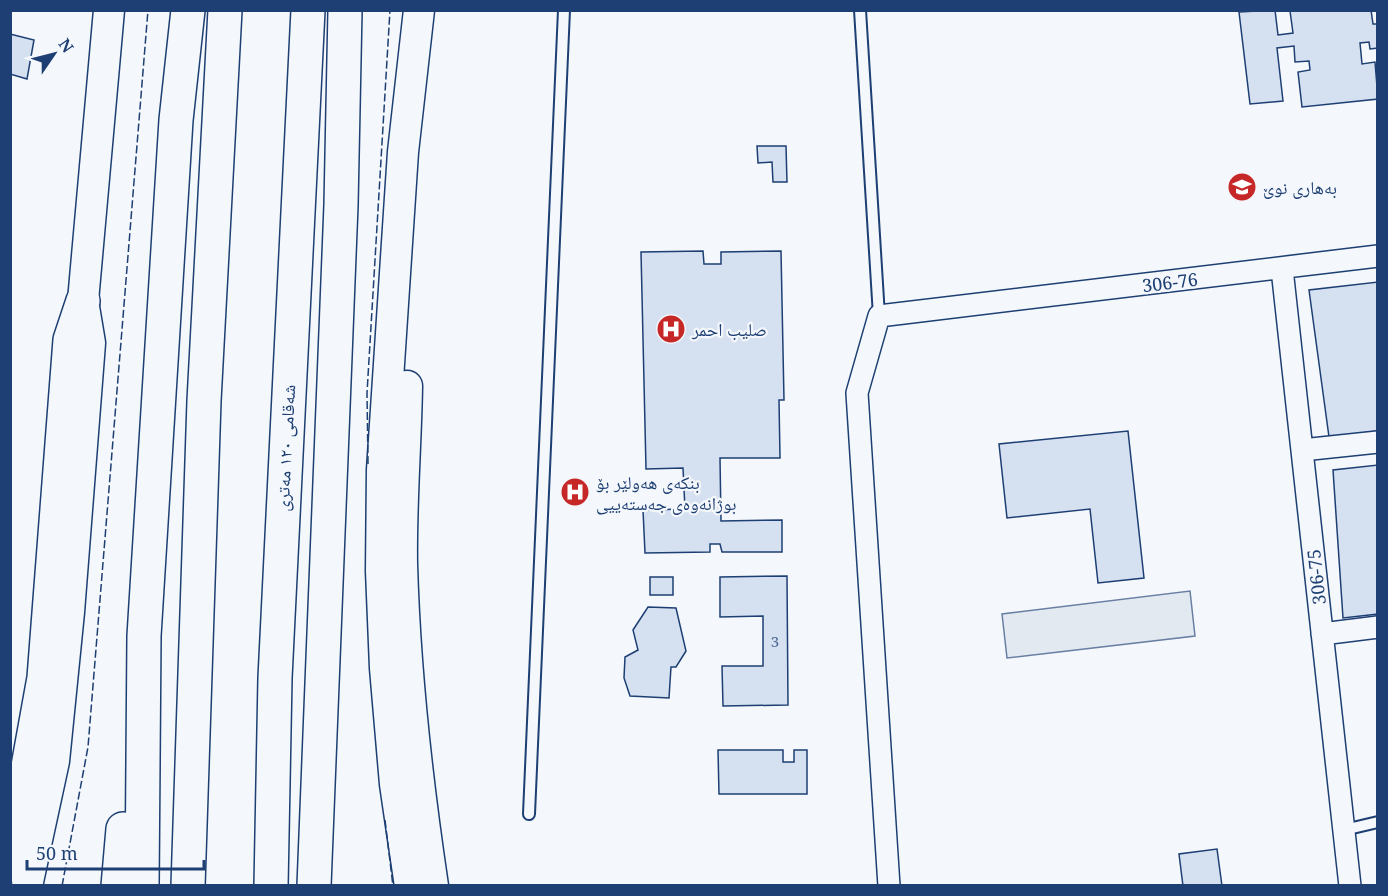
<svg xmlns="http://www.w3.org/2000/svg" width="1388" height="896" font-family="'Noto Serif','Noto Naskh Arabic',serif">
<style>
.green{fill:#e3e9f0;stroke:#687fa3;stroke-width:1.5}
.building{fill:#d5e0f0;stroke:#1d3f73;stroke-width:1.5}
.lines{fill:none;stroke-linecap:round;stroke-linejoin:round}
.lane-casing{stroke:#1d3f73;stroke-width:14}
.street-casing{stroke:#1d3f73;stroke-width:24}
.secondary-casing{stroke:#1d3f73;stroke-width:33}
.highway-casing{stroke:#1d3f73;stroke-width:36}
.lane{stroke:#f4f7fb;stroke-width:10}
.street{stroke:#f4f7fb;stroke-width:21}
.secondary{stroke:#f4f7fb;stroke-width:30}
.highway{stroke:#f4f7fb;stroke-width:33}
.fence{stroke:#1d3f73;stroke-width:1.5;stroke-dasharray:8 3;stroke-linecap:butt}
.labels{text-anchor:middle;dominant-baseline:central;stroke-width:4.5;stroke-linejoin:round;paint-order:stroke}
.number-label{font-size:15px;fill:#4b6792}
.poi-label{font-size:18px;fill:#1d3f73;stroke:#f4f7fb;text-anchor:start}
.street-label{font-size:18px;fill:#1d3f73;stroke:#f4f7fb}
</style>
<rect width="100%" height="100%" fill="#f4f7fb"/>
<path class="green" d="M1190,591L1195,636L1007,658L1002,614Z"/>
<path class="building" d="M1275,10L1278,35L1293,33L1290,11L1371,10L1373,24H1378V48L1370,49L1369,42L1360,43L1362,64L1375,62L1378,99L1302,107L1298,72L1310,70L1309,61L1295,62L1294,46L1277,48L1283,101L1250,104L1239,12Z
M10,34L34,40L27,79L10,74Z
M757,146H786L787,182H773L772,162L758,163Z
M703,251L704,264H721V252L781,251L784,400H779L780,458H720L721,521L782,520V552H722L720,544H710V552L645,553L643,510L685,509L683,468L646,469L641,252Z
M1378,282V431L1329,437L1309,290Z
M1128,431L1144,578L1098,583L1090,509L1007,518L999,444Z
M1378,465V614L1343,618L1333,470Z
M787,576L788,705L723,706L722,666H763V616L720,617V577Z
M650,577H673V595H650Z
M648,607L676,608L686,651L676,667H671L669,698L630,696L624,678L625,657L638,650L633,630Z
M718,750H783V762H794V750H807V794H719Z
M1217,849L1222,886H1183L1179,854Z"/>
<g class="lines">
<g class="lane-casing">
<path id="lane" d="M860,10L879,316
M529,814L564,10
M1344,830L1378,822"/>
</g>
<g class="street-casing">
<path id="street" d="M1282,269L1350,886
M1302,450L1378,442
M1322,634L1378,627
M889,886L857,393L879,316L1378,256"/>
</g>
<g class="secondary-casing">
<path id="secondary" d="M407,386C406,446 401,505 402,564C405,672 417,779 433,886
M27,886L54,761L69,612L90,343L83,301L109,10
M410,886L395,784L385,668L381,571L382,470L403,152L419,10"/>
</g>
<g class="highway-casing">
<path id="highway" d="M10,866L44,678L70,340L83,301
M118,886L123,829
M142,886L144,636L176,120L188,10
M188,886L204,401L225,10
M271,886L275,678L308,10
M314,886L341,205L345,10"/>
</g>
<use href="#lane" class="lane"/>
<use href="#street" class="street"/>
<use href="#secondary" class="secondary"/>
<use href="#highway" class="highway"/>
<path class="fence" d="M368,464L367,393L390,10
M385,820L393,886
M62,886L88,747L148,10"/>
</g>
<defs>
<g id="school-disc" transform="scale(1.5)"><circle r="9.5" fill="#c62828" stroke="#f4f7fb"/><path d="M0-5L7-2L0 1L-7-2ZM-4 1L0 2.5L4 1V4Q0 6-4 4Z" fill="#fff"/></g>
<g id="hospital-disc" transform="scale(1.5)"><circle r="9.5" fill="#c62828" stroke="#f4f7fb"/><path d="M-5-5h3v3.5h4V-5h3V5h-3V1.5h-4V5h-3Z" fill="#fff"/></g>
</defs>
<g fill-rule="evenodd">
<use href="#school-disc" x="1242" y="187"/>
<use href="#hospital-disc" x="671" y="329"/>
<use href="#hospital-disc" x="575" y="492"/>
</g>
<g class="labels">
<g class="number-label">
<text x="775" y="641">3</text>
</g>
<g class="poi-label">
<text x="1263" y="187">بەهاری نوێ</text>
<text x="692" y="329">صلیب احمر</text>
<text x="596" y="482">بنکەی هەولێر بۆ<tspan x="596" dy="21">بوژانەوەی جەستەییی</tspan></text>
</g>
<g class="street-label">
<text transform="translate(1170 282) rotate(-7)">306-76</text>
<text transform="translate(285 448) rotate(-87)">شەقامی ١٢٠ مەتری</text>
<text transform="translate(1316 577) rotate(-96)">306-75</text>
</g>
</g>
<rect width="1388" height="896" fill="none" stroke="#1d3f73" stroke-width="24"/>
<g transform="translate(54 54) rotate(55)" stroke="#f4f7fb" stroke-width="4.5" paint-order="stroke">
<path d="M0-4.5L10 22L0 15L-10 22Z" fill="#1d3f73"/>
<text y="-9" font-size="16" font-weight="bold" text-anchor="middle" fill="#1d3f73">N</text>
</g>
<path d="M27 860v9h177v-9" fill="none" stroke="#1d3f73" stroke-width="3"/>
<text x="36" y="860" font-size="18" fill="#1d3f73" stroke="#f4f7fb" stroke-width="4.5" paint-order="stroke">50 m</text>
</svg>
